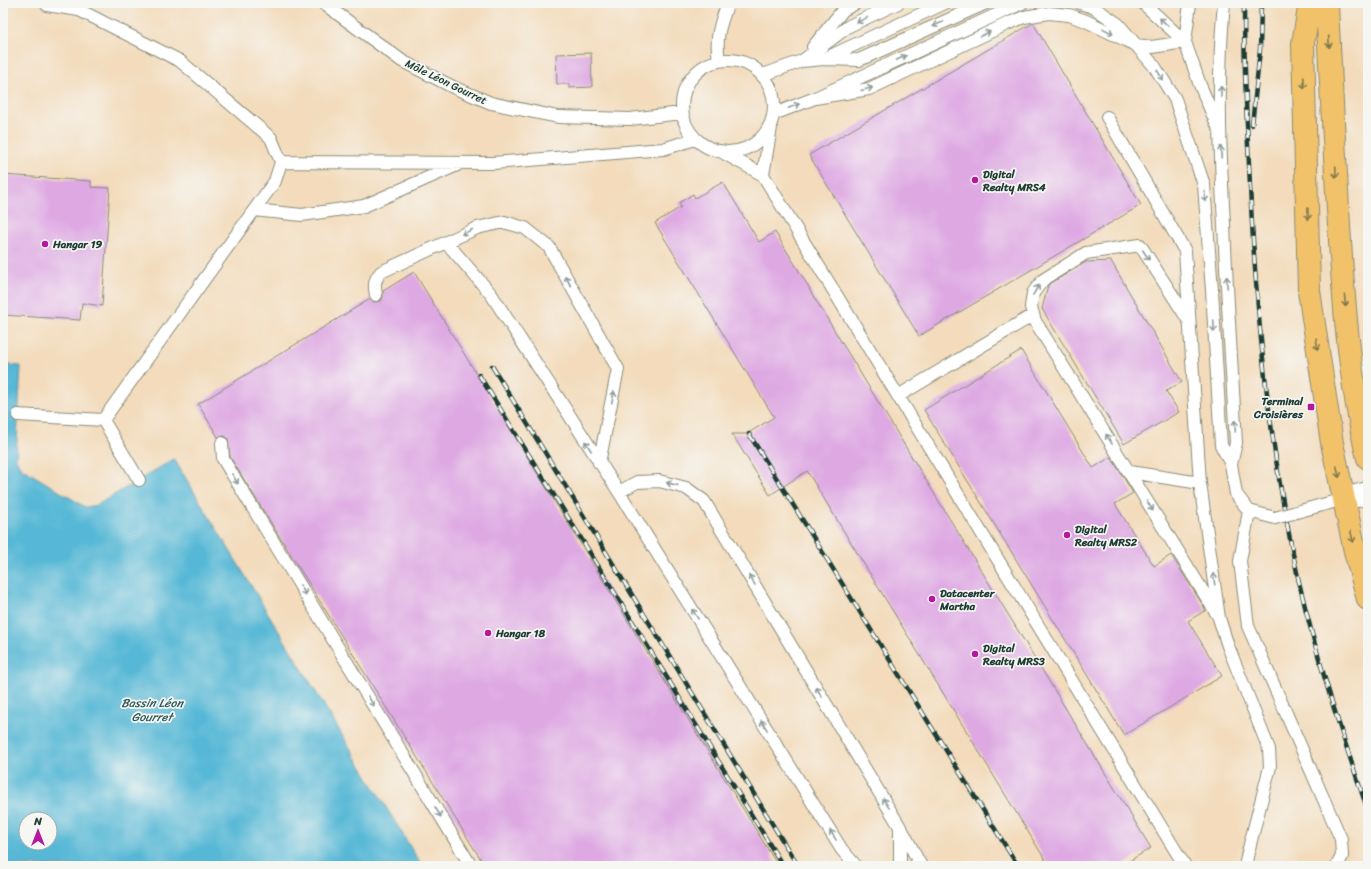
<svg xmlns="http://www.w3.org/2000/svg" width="1371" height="869" font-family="Sriracha,sans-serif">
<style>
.water{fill:#57b8d6;stroke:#3b7a85;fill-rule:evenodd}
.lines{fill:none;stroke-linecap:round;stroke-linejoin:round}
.ferry{stroke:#2d5c5c;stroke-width:1;stroke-dasharray:5 4;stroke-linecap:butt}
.building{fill:#dea9e3}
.lane-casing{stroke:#898c78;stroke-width:14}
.street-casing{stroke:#898c78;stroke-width:24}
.primary-casing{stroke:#898c78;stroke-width:24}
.lane{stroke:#fff;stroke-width:12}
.street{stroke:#fff;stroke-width:22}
.primary{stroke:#f2c26a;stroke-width:22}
.rail-casing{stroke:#1f3d34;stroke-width:4.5}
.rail{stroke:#f6f6f2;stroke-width:3;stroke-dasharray:9;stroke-linecap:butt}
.lane-bridge-casing{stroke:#898c78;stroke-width:14;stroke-linecap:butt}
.lane-bridge{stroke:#fff;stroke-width:12}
.oneway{stroke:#8f9e9a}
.oneway2{stroke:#7e794c}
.poi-dot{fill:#b5179e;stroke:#f6f6f2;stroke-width:1.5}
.labels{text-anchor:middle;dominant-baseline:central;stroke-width:3.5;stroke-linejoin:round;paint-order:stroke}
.street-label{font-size:11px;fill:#1f3d34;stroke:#f6f6f2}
.poi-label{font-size:11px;font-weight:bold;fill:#1f3d34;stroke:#f6f6f2;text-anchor:start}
.water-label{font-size:12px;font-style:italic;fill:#2d5c5c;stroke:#f6f6f2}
</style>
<rect width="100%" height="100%" fill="#f6f6f2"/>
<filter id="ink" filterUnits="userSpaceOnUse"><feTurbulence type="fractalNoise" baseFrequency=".025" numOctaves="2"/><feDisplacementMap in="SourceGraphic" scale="8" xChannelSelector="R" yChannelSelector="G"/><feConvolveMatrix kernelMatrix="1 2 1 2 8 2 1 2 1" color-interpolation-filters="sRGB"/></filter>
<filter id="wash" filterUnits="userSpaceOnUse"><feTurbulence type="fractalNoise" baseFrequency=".012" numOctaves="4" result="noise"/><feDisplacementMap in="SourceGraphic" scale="16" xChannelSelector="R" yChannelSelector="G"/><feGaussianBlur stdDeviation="0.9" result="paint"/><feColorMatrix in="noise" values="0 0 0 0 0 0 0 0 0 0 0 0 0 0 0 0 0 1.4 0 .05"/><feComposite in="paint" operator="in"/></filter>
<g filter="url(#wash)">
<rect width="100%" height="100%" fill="#f3dbbb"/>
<path class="water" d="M3,364L21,366L16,459L20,467L85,507L97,505L174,459L422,866H3ZM26,819H50V843H26Z"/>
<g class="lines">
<path class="ferry" d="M3,415H13"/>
</g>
<g id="blocks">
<path class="building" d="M1033,23L1141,205L919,336L809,155Z
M591,53L592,87L569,88V84H557L556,54Z
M3,175L91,181V187L110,188L102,306L82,303L80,320L3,315Z
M723,182L759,242L775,232L810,289H809L1151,848L1121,866H1049L807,471L770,495L732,434H747L774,417L655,223L681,207L679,203L693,194L695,198Z
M1111,261L1182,382L1166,391L1179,412L1124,444L1042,309L1048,285L1086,262Z
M414,272L778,866H485L230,457L228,439L225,436L218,437L198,404L370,299L374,302L381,301L383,297V291Z
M1021,350L1093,468L1111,457L1133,493L1115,504L1154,566L1171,555L1206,610L1188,621L1222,676L1124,735L924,410Z"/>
</g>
</g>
<g filter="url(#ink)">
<use href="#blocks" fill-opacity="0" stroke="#898c78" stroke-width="1"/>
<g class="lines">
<g class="lane-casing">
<path id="lane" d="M323,3L402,61L455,88L491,103L558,117L630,119L682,113
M1080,3L1093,7L1118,24L1155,67L1175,99L1204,185L1212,290L1221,445L1231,464L1236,494L1249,511L1275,518
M1143,3L1185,42L1200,85L1218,127
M1224,3C1217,76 1220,151 1224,224C1227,297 1232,370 1236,443L1231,464
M1185,42L1190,3
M813,47L843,10L856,3
M826,58L945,3
M719,60C715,38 720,24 728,3
M682 106a46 46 0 1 1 92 0a46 46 0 1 1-92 0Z
M802,61L849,26L898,3
M763,75L802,61L824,59L859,60L986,3
M815,98L869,89L1007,24L1024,17L1049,13L1069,15L1086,21L1136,45L1152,47L1185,42
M774,114L815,98L1022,3
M1107,117L1185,251L1200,483L1219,618L1228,646L1269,749L1270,767L1248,852L1246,862L1247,866
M722,152L763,175L1185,866
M281,162L493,163L663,149L695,139
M763,175L771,127
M254,210L302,215L364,206L457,165
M446,242L491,294L619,492L842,850L856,866
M376,295C374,285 374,280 381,272L477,228L504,222L525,228L549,247L618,369L599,463
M1189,321L1140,245L1086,253L1043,280L1033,293L1031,307L1035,321L1217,614
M898,396L1033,315
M18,415L103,420L275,181L281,162L271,138L180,61L79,10L47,5
M103,420L139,480
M222,443L223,459L471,866
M1130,472L1200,483
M619,492L637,482L659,481L686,488L704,501L900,827V866
M1311,508L1344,499
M1249,511L1240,561L1248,626L1341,839L1342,856L1337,866
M902,830L921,866"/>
</g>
<g class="street-casing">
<path id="street" d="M1344,499L1368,493"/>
</g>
<g class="primary-casing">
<path id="primary" d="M1310,3L1303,43L1309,291L1332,443L1355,551L1368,599
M1327,3C1330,72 1334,140 1338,209C1343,292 1348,377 1368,458"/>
</g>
<use href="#lane" class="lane"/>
<use href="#street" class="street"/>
<use href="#primary" class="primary"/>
<g class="rail-casing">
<path id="rail" d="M1244,3C1244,57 1246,110 1249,164C1255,304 1268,444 1299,582C1317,660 1342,735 1368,811
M1252,125L1260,50L1261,3
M492,366L798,866
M479,375L584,543L783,866
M749,434L1018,866"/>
</g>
<use href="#rail" class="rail"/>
<g class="lane-bridge-casing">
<path id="lane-bridge" d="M1275,518L1311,508"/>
</g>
<use href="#lane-bridge" class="lane-bridge"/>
</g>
<defs><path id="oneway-shaft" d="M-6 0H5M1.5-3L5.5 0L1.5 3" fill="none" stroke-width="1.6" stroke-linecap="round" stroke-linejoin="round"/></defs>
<g class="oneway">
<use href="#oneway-shaft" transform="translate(862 20) rotate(154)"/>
<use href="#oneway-shaft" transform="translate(1164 22) rotate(-137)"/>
<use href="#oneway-shaft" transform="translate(938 24) rotate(157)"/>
<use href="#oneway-shaft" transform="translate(1108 31) rotate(26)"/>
<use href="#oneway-shaft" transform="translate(985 34) rotate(-26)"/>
<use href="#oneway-shaft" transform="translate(901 58) rotate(-25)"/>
<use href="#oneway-shaft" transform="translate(1160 75) rotate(59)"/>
<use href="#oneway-shaft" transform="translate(867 89) rotate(-15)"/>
<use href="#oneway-shaft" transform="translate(1221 92) rotate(-90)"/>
<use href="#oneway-shaft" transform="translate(794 106) rotate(-22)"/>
<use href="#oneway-shaft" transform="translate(1221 152) rotate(-92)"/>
<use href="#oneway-shaft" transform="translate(1205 196) rotate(86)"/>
<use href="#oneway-shaft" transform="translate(467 232) rotate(155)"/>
<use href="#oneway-shaft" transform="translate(1146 255) rotate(57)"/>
<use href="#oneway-shaft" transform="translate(568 281) rotate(-119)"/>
<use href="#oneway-shaft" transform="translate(1227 282) rotate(-93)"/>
<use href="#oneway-shaft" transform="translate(1036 290) rotate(-59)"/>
<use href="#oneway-shaft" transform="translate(1214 326) rotate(87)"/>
<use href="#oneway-shaft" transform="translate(613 397) rotate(-78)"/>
<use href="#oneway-shaft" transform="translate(1235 426) rotate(-93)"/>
<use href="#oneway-shaft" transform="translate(1109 439) rotate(-122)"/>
<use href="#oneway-shaft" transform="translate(588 446) rotate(-123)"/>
<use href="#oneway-shaft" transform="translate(235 479) rotate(59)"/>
<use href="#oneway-shaft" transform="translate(672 484) rotate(-167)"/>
<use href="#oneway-shaft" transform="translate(1150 506) rotate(58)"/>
<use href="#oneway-shaft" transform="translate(1214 579) rotate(-98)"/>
<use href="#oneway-shaft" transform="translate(752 580) rotate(-121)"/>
<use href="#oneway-shaft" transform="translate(303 590) rotate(59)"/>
<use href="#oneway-shaft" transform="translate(695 614) rotate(-122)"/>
<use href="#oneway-shaft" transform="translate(819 692) rotate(-121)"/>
<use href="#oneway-shaft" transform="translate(371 701) rotate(59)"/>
<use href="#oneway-shaft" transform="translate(764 725) rotate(-122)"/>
<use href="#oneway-shaft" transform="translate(886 803) rotate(-121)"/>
<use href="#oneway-shaft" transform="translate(438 812) rotate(59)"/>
<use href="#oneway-shaft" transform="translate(833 835) rotate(-122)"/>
</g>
<g class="oneway2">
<use href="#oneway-shaft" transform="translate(1329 42) rotate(87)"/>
<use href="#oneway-shaft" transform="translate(1304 83) rotate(88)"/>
<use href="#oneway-shaft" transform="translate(1336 172) rotate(87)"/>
<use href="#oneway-shaft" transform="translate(1308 214) rotate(89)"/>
<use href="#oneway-shaft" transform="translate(1345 301) rotate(85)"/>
<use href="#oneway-shaft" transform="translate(1317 344) rotate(82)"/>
<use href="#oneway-shaft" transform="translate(1338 472) rotate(78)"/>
<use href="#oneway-shaft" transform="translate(1352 537) rotate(78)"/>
</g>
</g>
<g class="poi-dot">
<circle cx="975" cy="180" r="4"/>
<circle cx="45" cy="244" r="4"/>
<rect x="1307" y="403" width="8" height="8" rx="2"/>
<circle cx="1067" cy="535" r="4"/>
<circle cx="932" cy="599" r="4"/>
<circle cx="488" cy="633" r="4"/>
<circle cx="975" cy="654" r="4"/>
</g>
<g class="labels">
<g class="street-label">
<text transform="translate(446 82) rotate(26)">Môle Léon Gourret</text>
</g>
<g class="poi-label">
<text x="983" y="174">Digital<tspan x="983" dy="13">Realty MRS4</tspan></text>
<text x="53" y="244">Hangar 19</text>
<text x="1303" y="401" text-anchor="end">Terminal<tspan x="1303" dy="13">Croisières</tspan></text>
<text x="1075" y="529">Digital<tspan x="1075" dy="13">Realty MRS2</tspan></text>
<text x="940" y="593">Datacenter<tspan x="940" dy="13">Martha</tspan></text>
<text x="496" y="633">Hangar 18</text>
<text x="983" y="648">Digital<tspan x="983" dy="13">Realty MRS3</tspan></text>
</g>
<g class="water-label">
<text x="152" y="703">Bassin Léon<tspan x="152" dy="14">Gourret</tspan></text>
</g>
</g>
<rect width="1371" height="869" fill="none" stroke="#f6f6f2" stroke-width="16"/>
<g transform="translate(38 831)"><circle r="19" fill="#f6f6f2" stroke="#a0aca6"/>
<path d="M0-3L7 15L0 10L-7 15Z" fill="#b5179e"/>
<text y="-6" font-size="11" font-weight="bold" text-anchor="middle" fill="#1f3d34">N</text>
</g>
</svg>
